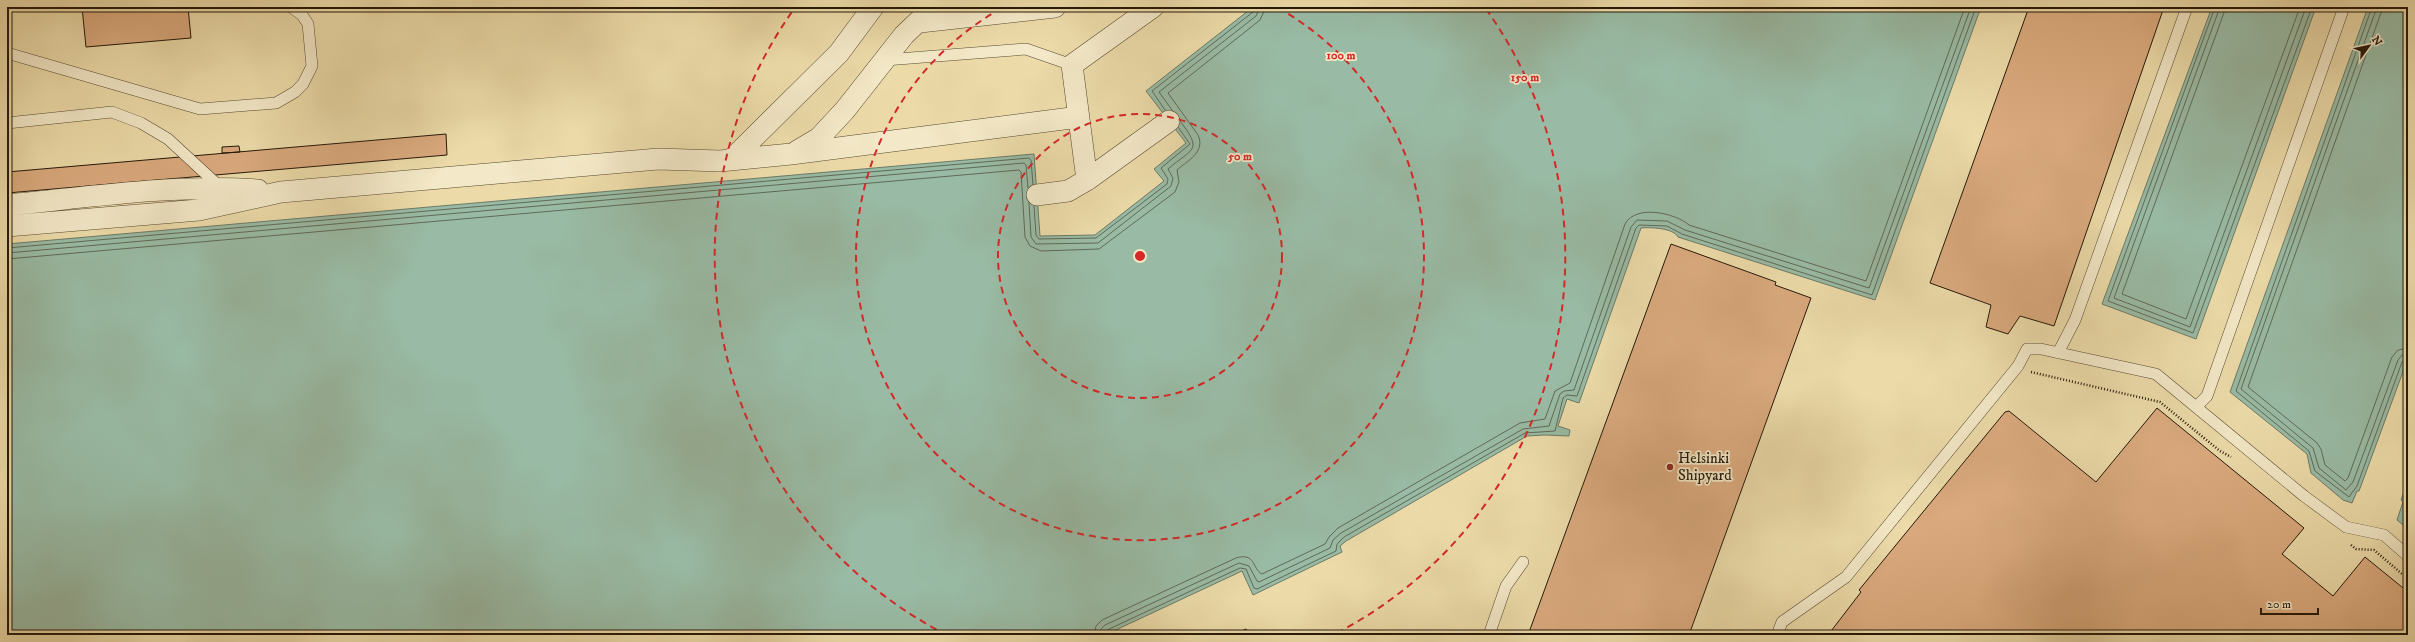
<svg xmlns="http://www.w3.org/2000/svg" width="2415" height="642" font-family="'IM FELL DW Pica',serif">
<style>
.water{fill:#99bba5;stroke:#6b7a67}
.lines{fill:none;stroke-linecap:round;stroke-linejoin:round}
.shore{stroke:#5f6a57;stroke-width:1}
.building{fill:#daaa7e;stroke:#251809}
.lane-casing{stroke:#574931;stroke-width:12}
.street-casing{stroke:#574931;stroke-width:22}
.path{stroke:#251809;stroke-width:2.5;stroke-dasharray:1 2;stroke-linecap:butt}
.lane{stroke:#f3e8c7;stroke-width:11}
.street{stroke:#f3e8c7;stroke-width:21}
.ring{fill:none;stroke:#d62828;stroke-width:2;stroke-dasharray:7 5}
.poi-dot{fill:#8f2418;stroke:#f3e8c7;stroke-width:1.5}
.labels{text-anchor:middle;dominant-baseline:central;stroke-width:3.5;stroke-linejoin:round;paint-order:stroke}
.poi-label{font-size:15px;fill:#251809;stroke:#f3e8c7;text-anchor:start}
.centre{fill:#d62828;stroke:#f3e8c7;stroke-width:2}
.ring-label{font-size:12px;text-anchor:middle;font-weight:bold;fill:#d62828;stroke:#f3e8c7;stroke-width:3.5;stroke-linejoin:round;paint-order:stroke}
</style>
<rect width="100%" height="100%" fill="#ecdba9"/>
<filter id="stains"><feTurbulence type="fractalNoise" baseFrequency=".005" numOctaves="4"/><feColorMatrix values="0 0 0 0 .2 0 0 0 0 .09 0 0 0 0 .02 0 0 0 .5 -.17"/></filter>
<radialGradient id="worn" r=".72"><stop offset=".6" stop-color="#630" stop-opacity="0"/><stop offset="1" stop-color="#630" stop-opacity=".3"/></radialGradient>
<path class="water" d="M1253,7H1981L1875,300L1678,237C1674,228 1650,227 1641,228L1579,403L1567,399L1558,426L1570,430L1569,436L1544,435L1527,436L1346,541L1340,546L1342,552L1253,595L1242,571L1105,635H7V244L1034,154L1040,236L1095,235L1164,181L1154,169L1186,143L1146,91Z
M2212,7H2316L2196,339L2102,304Z
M2368,7H2408V358L2359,491H2357L2352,503L2343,500L2311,473L2307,454L2230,392Z
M2408,481V529L2397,520L2403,502L2401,500Z"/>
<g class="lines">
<path class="shore" d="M2215,7L2108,301L2193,333L2312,7
M2220,7L2114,298L2190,327L2306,7
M2226,7L2122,294L2186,319L2300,7
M2372,7L2236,391L2309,451L2315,471L2349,497L2357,486L2402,362L2408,359
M2377,7L2241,389L2313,448L2319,468L2346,490L2353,482L2398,360L2402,355L2408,354
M2383,7L2248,387L2317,443L2321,449L2325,465L2345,481L2348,478L2392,357L2398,350L2408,348
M1165,110L1152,91L1253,12L1255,7
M1172,110L1159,92L1256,16L1260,7
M1029,203L1031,237L1036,244L1098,243L1171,186L1173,178L1168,169C1192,148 1204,152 1180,121
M1034,206L1036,235L1039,239L1096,238L1167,184L1168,179L1161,168L1190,144L1178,127
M7,248L1029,158L1031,160L1033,185
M7,253L1024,163L1026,165L1028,188
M7,259L1019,170L1021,172L1025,237L1030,246L1041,251L1099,249L1175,192L1179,182L1177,170C1187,161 1206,152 1198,135L1168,93L1260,20L1266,7
M1094,635L1096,626L1102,620L1236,558C1256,552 1252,569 1262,574L1325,544L1329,537L1338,528L1520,423L1545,419L1555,391L1570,383L1625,224C1636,204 1675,213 1689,225L1866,281L1965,7
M1100,635L1101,629L1105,625L1239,563L1249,566L1257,581L1259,582L1330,548L1333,540L1341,533L1523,429L1549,426L1560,394L1564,391L1574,390L1631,227L1637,220L1667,221L1685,230L1869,288L1971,7
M1105,635L1107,630L1240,568L1246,569L1254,588L1257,589L1336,551L1337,544L1344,537L1525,433L1555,431L1563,398L1567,395L1577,396L1636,228L1639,225L1667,226L1682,234L1872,295L1976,7"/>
</g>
<path class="building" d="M82,7H188L191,38L86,47Z
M2029,7H2164L2054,326L2020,316L2008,334L1986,327L1991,305L1930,283Z
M446,134L447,155L7,193V172Z
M239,146L240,152L222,153V147Z
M1671,244L1776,282L1775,285L1811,298L1689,635H1528Z
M2157,408L2304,528L2282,554L2333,596L2365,557L2408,592V635H1828L1861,592L1859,590L2005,412L2009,411L2096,482Z
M1246,629L1249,635H1233Z"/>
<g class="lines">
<g class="lane-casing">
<path id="lane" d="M7,53L200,109L276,103L295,92L303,84L312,66L308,24L302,15L291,7
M885,60L1026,49L1072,65
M7,123L112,112L141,123L168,139L220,187
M2058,353L2075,320L2187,7
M2196,407L2207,396L2344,7
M1489,635L1506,586L1523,562
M1777,635L1782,622L1846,577L2018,366L2027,349H2041L2156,374L2304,496L2346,527L2384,535L2408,556"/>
</g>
<g class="street-casing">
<path id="street" d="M920,22L1055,7
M797,151L819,138L845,110L904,35L924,16L939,7
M733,158L839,53L873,7
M1087,180L1169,121
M1037,195L1068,191L1087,180L1072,65L1153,7
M7,205C90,197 175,184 258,190
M7,226L199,210L281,192L658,159L720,161L791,154L1079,117"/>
</g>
<path class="path" d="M2031,372L2160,402L2220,451L2231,457
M2351,545L2356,549L2374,550L2408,579"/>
<use href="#lane" class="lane"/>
<use href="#street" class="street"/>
</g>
<g class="ring">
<circle cx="1140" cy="256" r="142"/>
<path d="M1278 8A284 284 0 1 1 1002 8"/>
<path d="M947 635A425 425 0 0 1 794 9M1486 9A425 425 0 0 1 1333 635"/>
</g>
<circle class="poi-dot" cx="1670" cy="467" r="4"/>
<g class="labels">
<g class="poi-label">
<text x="1678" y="458">Helsinki<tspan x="1678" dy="17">Shipyard</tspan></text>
</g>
</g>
<circle cx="1140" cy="256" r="6" class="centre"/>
<g class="ring-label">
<text x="1341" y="59">100 m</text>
<text x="1525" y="81">150 m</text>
<text x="1240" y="160">50 m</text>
</g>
<rect width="2415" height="642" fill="none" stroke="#ecdba9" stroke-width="24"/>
<rect x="8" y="8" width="2399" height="626" fill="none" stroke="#251809" stroke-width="2"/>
<rect x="12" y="12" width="2391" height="618" fill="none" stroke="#251809"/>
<g transform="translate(2369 46) rotate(57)" stroke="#f3e8c7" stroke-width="3" paint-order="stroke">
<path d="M0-3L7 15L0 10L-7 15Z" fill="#251809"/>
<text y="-6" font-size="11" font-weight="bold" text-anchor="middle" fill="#251809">N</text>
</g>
<path d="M2261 608v6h57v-6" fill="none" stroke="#251809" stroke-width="2"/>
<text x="2267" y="608" font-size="12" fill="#251809" stroke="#f3e8c7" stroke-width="3" paint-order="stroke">20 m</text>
<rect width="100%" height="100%" filter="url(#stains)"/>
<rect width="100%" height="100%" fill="url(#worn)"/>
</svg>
